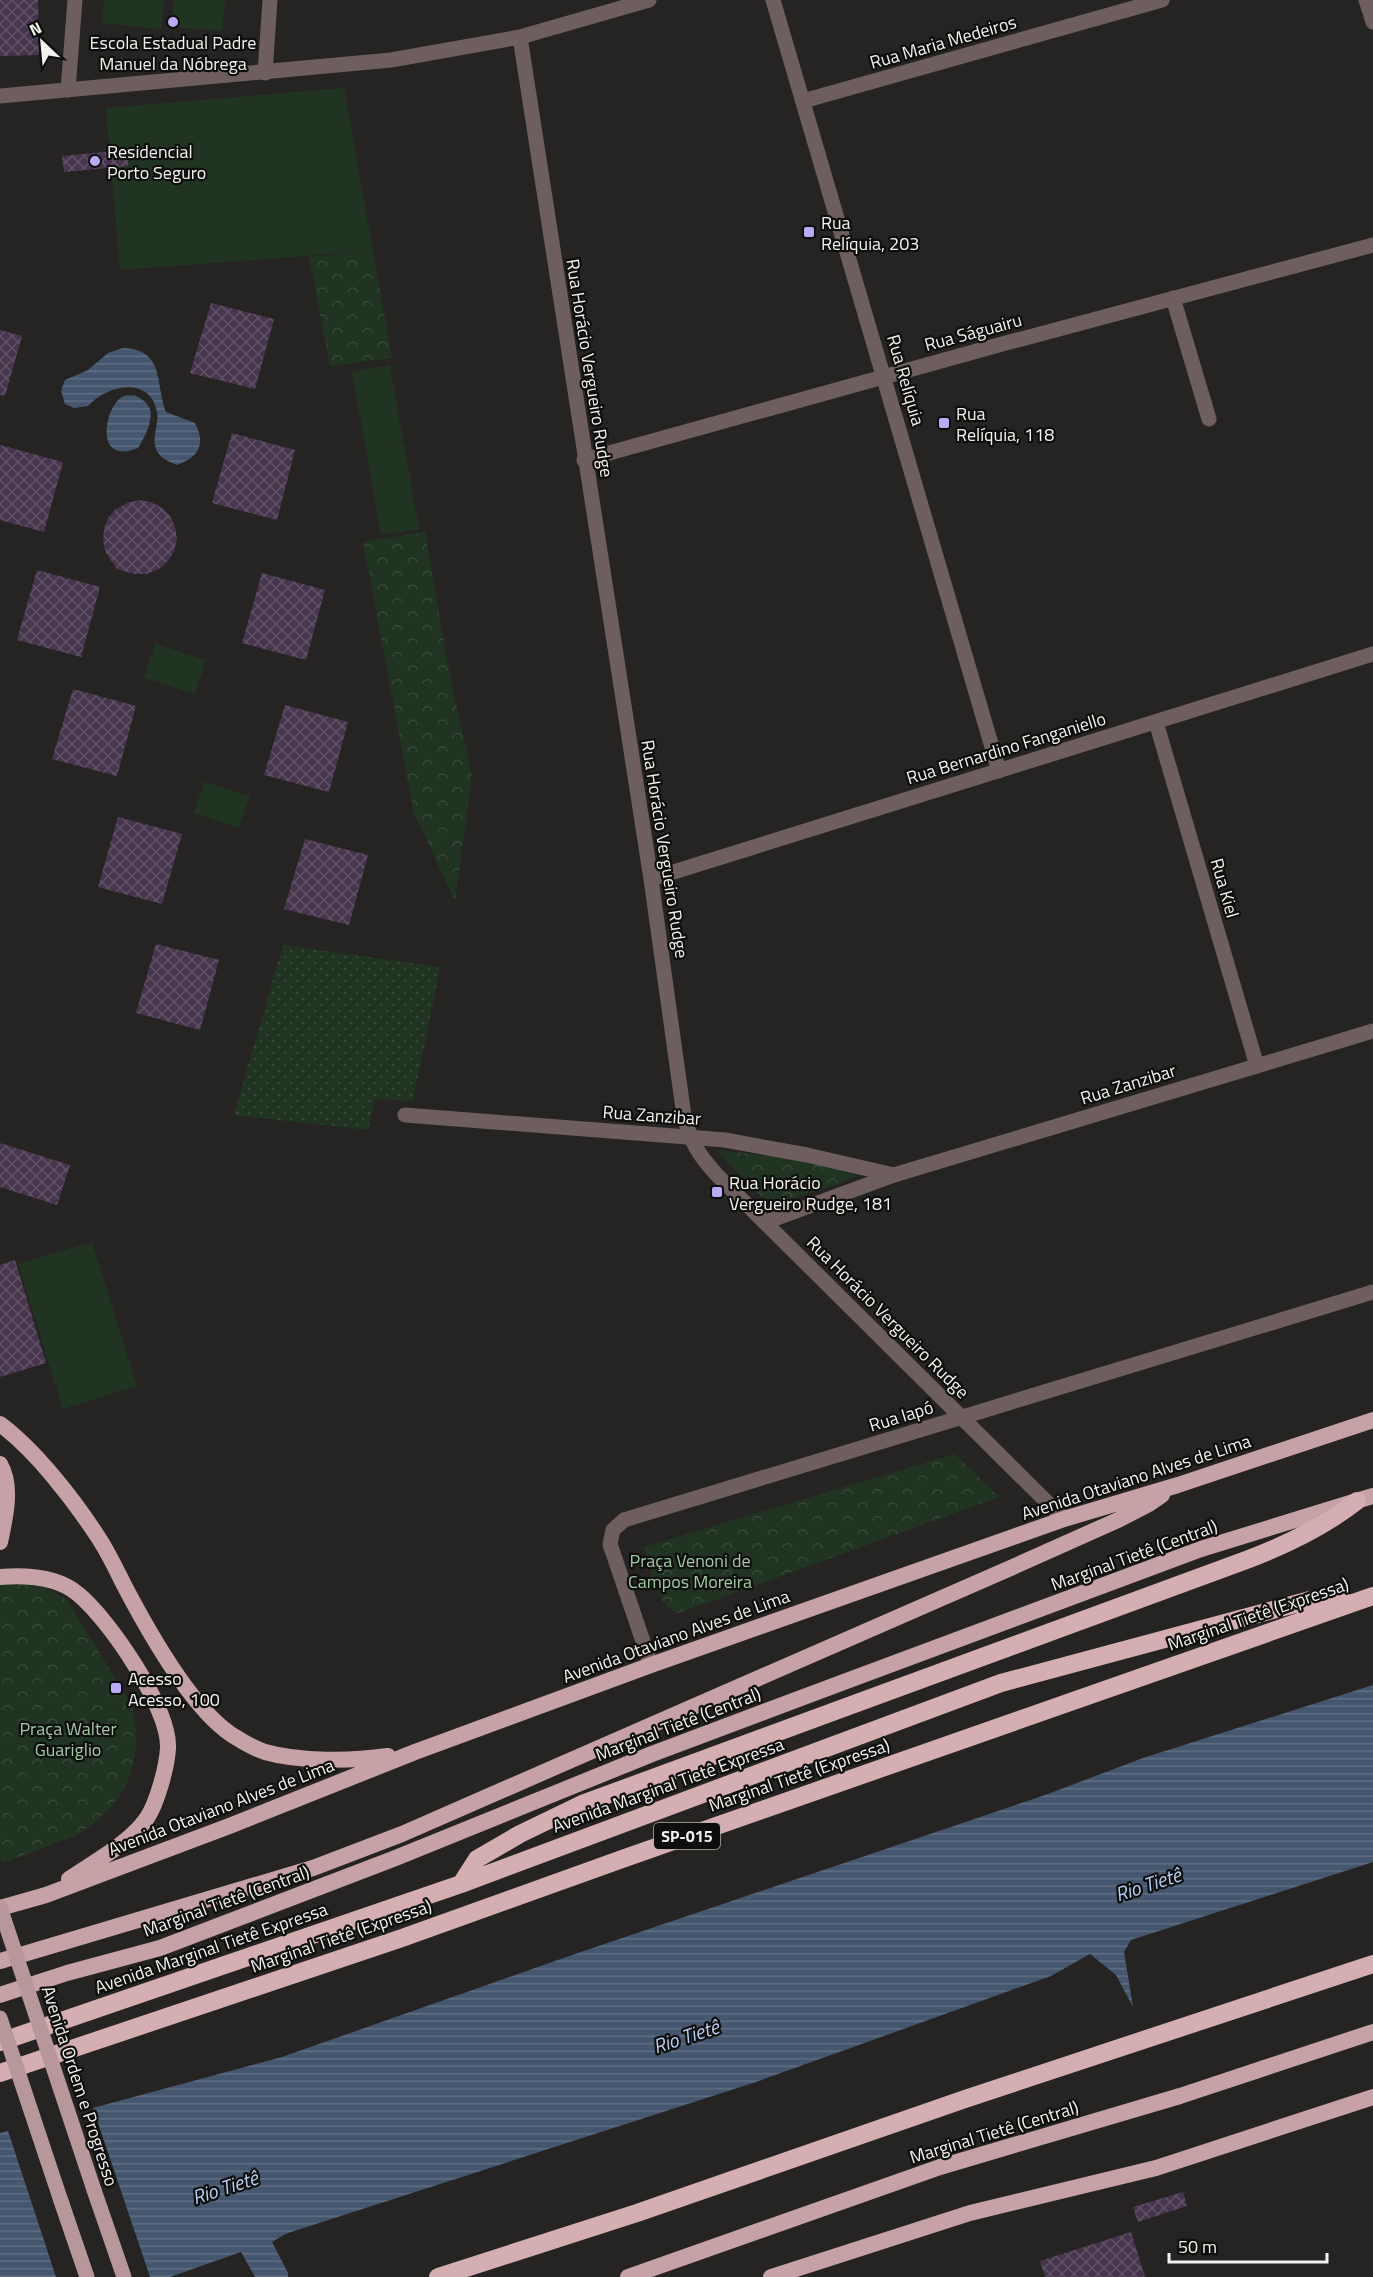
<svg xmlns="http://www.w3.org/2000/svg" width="1373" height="2277" font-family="'Titillium Web',sans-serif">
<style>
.grass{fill:url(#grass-dots)}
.forest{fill:url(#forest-crowns)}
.garden{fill:#213422}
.water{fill:url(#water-rules)}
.pier{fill:#262422}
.building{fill:url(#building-cross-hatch)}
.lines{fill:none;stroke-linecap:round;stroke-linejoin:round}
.minor{stroke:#6e5e60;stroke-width:15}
.tertiary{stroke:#6e5e60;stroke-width:15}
.primary{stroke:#b8979b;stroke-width:15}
.trunk{stroke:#c6a2a6;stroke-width:16}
.motorway{stroke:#d5aeb2;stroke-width:18}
.primary-bridge{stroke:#b8979b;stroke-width:15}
.poi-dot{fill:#b8abf7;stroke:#0e0e0c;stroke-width:2}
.labels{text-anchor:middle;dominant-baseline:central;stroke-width:4.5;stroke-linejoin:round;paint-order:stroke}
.shield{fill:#0e0e0c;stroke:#aeaeac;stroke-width:1.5}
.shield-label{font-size:16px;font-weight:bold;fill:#f3f2f0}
.poi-label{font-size:18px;fill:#f3f2f0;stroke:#0e0e0c;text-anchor:start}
.street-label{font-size:18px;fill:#f3f2f0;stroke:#0e0e0c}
.park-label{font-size:18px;fill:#9fcba0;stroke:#0e0e0c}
.water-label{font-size:20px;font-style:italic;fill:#b7d0f7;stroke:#0e0e0c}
</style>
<defs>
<pattern id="grass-dots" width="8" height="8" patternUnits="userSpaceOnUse" patternTransform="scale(1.5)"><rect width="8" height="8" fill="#213422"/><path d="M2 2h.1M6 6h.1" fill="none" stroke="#374838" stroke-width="1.8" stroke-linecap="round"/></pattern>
<pattern id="forest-crowns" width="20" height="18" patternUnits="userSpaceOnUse" patternTransform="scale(1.5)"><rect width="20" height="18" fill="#213422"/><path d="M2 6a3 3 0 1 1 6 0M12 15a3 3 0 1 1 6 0" fill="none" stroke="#374838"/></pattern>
<pattern id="water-rules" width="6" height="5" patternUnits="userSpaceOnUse" patternTransform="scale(1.5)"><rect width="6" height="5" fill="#45566f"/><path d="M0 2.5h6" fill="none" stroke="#606f84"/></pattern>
<pattern id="building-cross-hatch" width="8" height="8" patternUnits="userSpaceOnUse" patternTransform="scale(1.5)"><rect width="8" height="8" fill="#46354d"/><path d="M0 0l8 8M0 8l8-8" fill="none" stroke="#615367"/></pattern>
</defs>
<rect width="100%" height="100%" fill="#262422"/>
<path class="grass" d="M283,945L440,967L413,1101L375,1099L368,1130L234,1115Z"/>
<path class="forest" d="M373,251L392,358L330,366L309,257Z
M425,532L451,682L472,775L455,901L414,813L363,542Z
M716,1150C764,1155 811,1158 857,1176L836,1185L770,1205Z
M955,1454L999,1497L679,1613C658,1610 650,1565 644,1547Z
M14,1581L43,1586L68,1601L132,1706C145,1760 127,1803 80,1833C72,1838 62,1840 54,1844C37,1850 19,1857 2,1863L0,1857V1585Z"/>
<path class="garden" d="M104,0H164L161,29L102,23Z
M174,0H225L222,31L172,27Z
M344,88L373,251L120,270L106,108Z
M390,365L403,441L387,444L404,442L419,529L381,535L352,372Z
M155,644L206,660L195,694L144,678Z
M204,782L250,796L239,828L194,813Z
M92,1242L137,1386L63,1409L18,1264Z"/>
<path class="water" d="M123,348C165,350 155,382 166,412L195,423C206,444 199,457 177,465C167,461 157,457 155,445C153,434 159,423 157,412C150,375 107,385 88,406L74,408L65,404L61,391L65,380L88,370L108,353Z
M134,395C140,398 146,401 149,407C155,418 144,439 138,448C91,467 106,402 124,396C127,395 131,396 134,395Z
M1373,1685V1862L1131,1940L1124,1952L1133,2007L1116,1975L1090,1954L1051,1976L756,2082L285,2234L272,2242L288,2273V2277H255L241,2252L170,2277H0V2133L282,2057L575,1954L1048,1794L1143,1758Z"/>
<path class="pier" d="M92,2105L150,2277H56L7,2128Z"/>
<path class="building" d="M0,0H38L39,55L0,56Z
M127,150L128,166L64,172L62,156Z
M211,303L274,319L255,389L190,373Z
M0,330L22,336L5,396L0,395Z
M232,433L295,450L277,520L212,503Z
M0,445L63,462L44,532L0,520Z
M139,500L151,502L162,508L170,516L175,527L177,539L174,551L168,561L159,569L147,574H134L117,569L106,553L103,541L104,529L108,518L116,509L127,503Z
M37,570L100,587L81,657L17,640Z
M262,573L325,590L306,660L242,643Z
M73,689L136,706L117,776L52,759Z
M285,705L348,722L329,792L264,775Z
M118,817L182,834L162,904L98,887Z
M305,839L368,855L349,925L284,909Z
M156,944L219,960L200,1030L136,1013Z
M0,1143L70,1165L57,1205L0,1187Z
M15,1260L46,1363L0,1377V1265Z
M1183,2192L1187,2206L1138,2222L1133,2207Z
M1131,2232L1145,2277H1045L1040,2261Z"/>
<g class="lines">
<path class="minor" d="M1366,0L1373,22
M265,73L270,0
M68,90L75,0
M803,101L1162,0
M1173,298L1209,419
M584,460L995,346L1373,245
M1156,722L1257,1066
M405,1115L725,1140L807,1155L894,1175
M651,1665L610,1544L613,1530L624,1520L1373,1292"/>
<path class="tertiary" d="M773,0L999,771
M520,37L651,879L684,1116C691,1142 698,1154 716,1174L1064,1519
M0,96L391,60L520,37L649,0
M651,879L1373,654
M766,1222L894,1175L1373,1031"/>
<path class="primary" d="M94,2190L124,2277
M61,2201L87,2277"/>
<path class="trunk" d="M0,1424C36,1451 74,1500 98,1537C108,1552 116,1569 124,1585C147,1629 194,1714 237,1738C245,1743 256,1749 265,1752C300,1762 352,1761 388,1756
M0,1464C13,1486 5,1519 0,1542
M0,1577C26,1575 57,1576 78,1594C109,1619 170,1709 168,1748C167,1767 157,1803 147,1818C130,1843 94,1862 69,1879
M0,1908L46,1895L232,1825L415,1752L651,1665L1064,1519L1178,1485L1373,1420
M0,1961L313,1868L402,1834L1015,1566L1118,1520L1149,1504L1162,1495
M0,1995L67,1973L160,1948L393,1859L652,1754L825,1689L1201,1549L1373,1496
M628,2277L940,2167L1180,2096L1373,2032
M771,2277L970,2213L1156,2168L1373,2097"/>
<path class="motorway" d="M461,1884L477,1859L520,1834L582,1804L1249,1559C1288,1544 1325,1526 1357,1501
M0,2042L461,1884L1001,1683L1310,1600L1344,1601
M0,2073L402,1938L625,1858L1373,1596
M438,2277L637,2213L965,2099L1373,1964"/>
<path class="primary-bridge" d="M0,1907L94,2190
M0,2018L61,2201"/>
</g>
<g class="poi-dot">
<circle cx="173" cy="22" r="6"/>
<circle cx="95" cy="161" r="6"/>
<rect x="803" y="226" width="12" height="12" rx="3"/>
<rect x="938" y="417" width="12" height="12" rx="3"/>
<rect x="711" y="1186" width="12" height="12" rx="3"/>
<rect x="110" y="1682" width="12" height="12" rx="3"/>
</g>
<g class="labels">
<rect class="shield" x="654" y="1823" width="66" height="26" rx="4.5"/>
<g class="shield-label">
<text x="687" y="1836">SP-015</text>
</g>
<g class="poi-label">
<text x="173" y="42" text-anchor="middle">Escola Estadual Padre<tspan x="173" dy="21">Manuel da Nóbrega</tspan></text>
<text x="107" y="151">Residencial<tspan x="107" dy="21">Porto Seguro</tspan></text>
<text x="821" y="222">Rua<tspan x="821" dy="21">Relíquia, 203</tspan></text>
<text x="956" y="413">Rua<tspan x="956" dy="21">Relíquia, 118</tspan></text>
<text x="729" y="1182">Rua Horácio<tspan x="729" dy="21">Vergueiro Rudge, 181</tspan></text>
<text x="128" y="1678">Acesso<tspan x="128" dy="21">Acesso, 100</tspan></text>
</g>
<g class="street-label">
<text transform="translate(943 42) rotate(-16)">Rua Maria Medeiros</text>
<text transform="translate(973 332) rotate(-15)">Rua Ságuairu</text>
<text transform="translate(590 368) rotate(81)">Rua Horácio Vergueiro Rudge</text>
<text transform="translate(906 380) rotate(74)">Rua Relíquia</text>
<text transform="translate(1006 748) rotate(-17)">Rua Bernardino Fanganiello</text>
<text transform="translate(665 849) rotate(81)">Rua Horácio Vergueiro Rudge</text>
<text transform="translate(1225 888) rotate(74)">Rua Kiel</text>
<text transform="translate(1128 1084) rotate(-17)">Rua Zanzibar</text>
<text transform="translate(652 1115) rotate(4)">Rua Zanzibar</text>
<text transform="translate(888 1317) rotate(45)">Rua Horácio Vergueiro Rudge</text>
<text transform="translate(901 1416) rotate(-17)">Rua Iapó</text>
<text transform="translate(1136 1477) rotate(-18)">Avenida Otaviano Alves de Lima</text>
<text transform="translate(1134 1555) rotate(-20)">Marginal Tietê (Central)</text>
<text transform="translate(1258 1614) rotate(-19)">Marginal Tietê (Expressa)</text>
<text transform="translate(676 1636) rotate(-20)">Avenida Otaviano Alves de Lima</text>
<text transform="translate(678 1724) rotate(-21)">Marginal Tietê (Central)</text>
<text transform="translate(799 1775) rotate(-19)">Marginal Tietê (Expressa)</text>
<text transform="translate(668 1785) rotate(-20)">Avenida Marginal Tietê Expressa</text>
<text transform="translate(221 1807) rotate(-21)">Avenida Otaviano Alves de Lima</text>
<text transform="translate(226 1901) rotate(-20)">Marginal Tietê (Central)</text>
<text transform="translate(341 1936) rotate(-19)">Marginal Tietê (Expressa)</text>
<text transform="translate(211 1948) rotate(-19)">Avenida Marginal Tietê Expressa</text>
<text transform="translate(80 2086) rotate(72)">Avenida Ordem e Progresso</text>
<text transform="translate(994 2132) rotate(-17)">Marginal Tietê (Central)</text>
</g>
<g class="park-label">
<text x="690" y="1560">Praça Venoni de<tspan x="690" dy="21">Campos Moreira</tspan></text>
<text x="68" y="1728">Praça Walter<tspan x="68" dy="21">Guariglio</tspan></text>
</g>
<g class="water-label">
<text transform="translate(1148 1884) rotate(-18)">Rio Tietê</text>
<text transform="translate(686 2036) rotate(-18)">Rio Tietê</text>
<text transform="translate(225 2187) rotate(-18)">Rio Tietê</text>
</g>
</g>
<g transform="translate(42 42) rotate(334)" stroke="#0e0e0c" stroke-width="4.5" paint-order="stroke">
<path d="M0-4.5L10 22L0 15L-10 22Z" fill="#f3f2f0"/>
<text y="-9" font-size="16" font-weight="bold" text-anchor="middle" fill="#f3f2f0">N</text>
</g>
<path d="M1169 2253v9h158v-9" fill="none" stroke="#f3f2f0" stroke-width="3"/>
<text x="1178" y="2253" font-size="18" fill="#f3f2f0" stroke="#0e0e0c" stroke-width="4.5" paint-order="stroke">50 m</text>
</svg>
